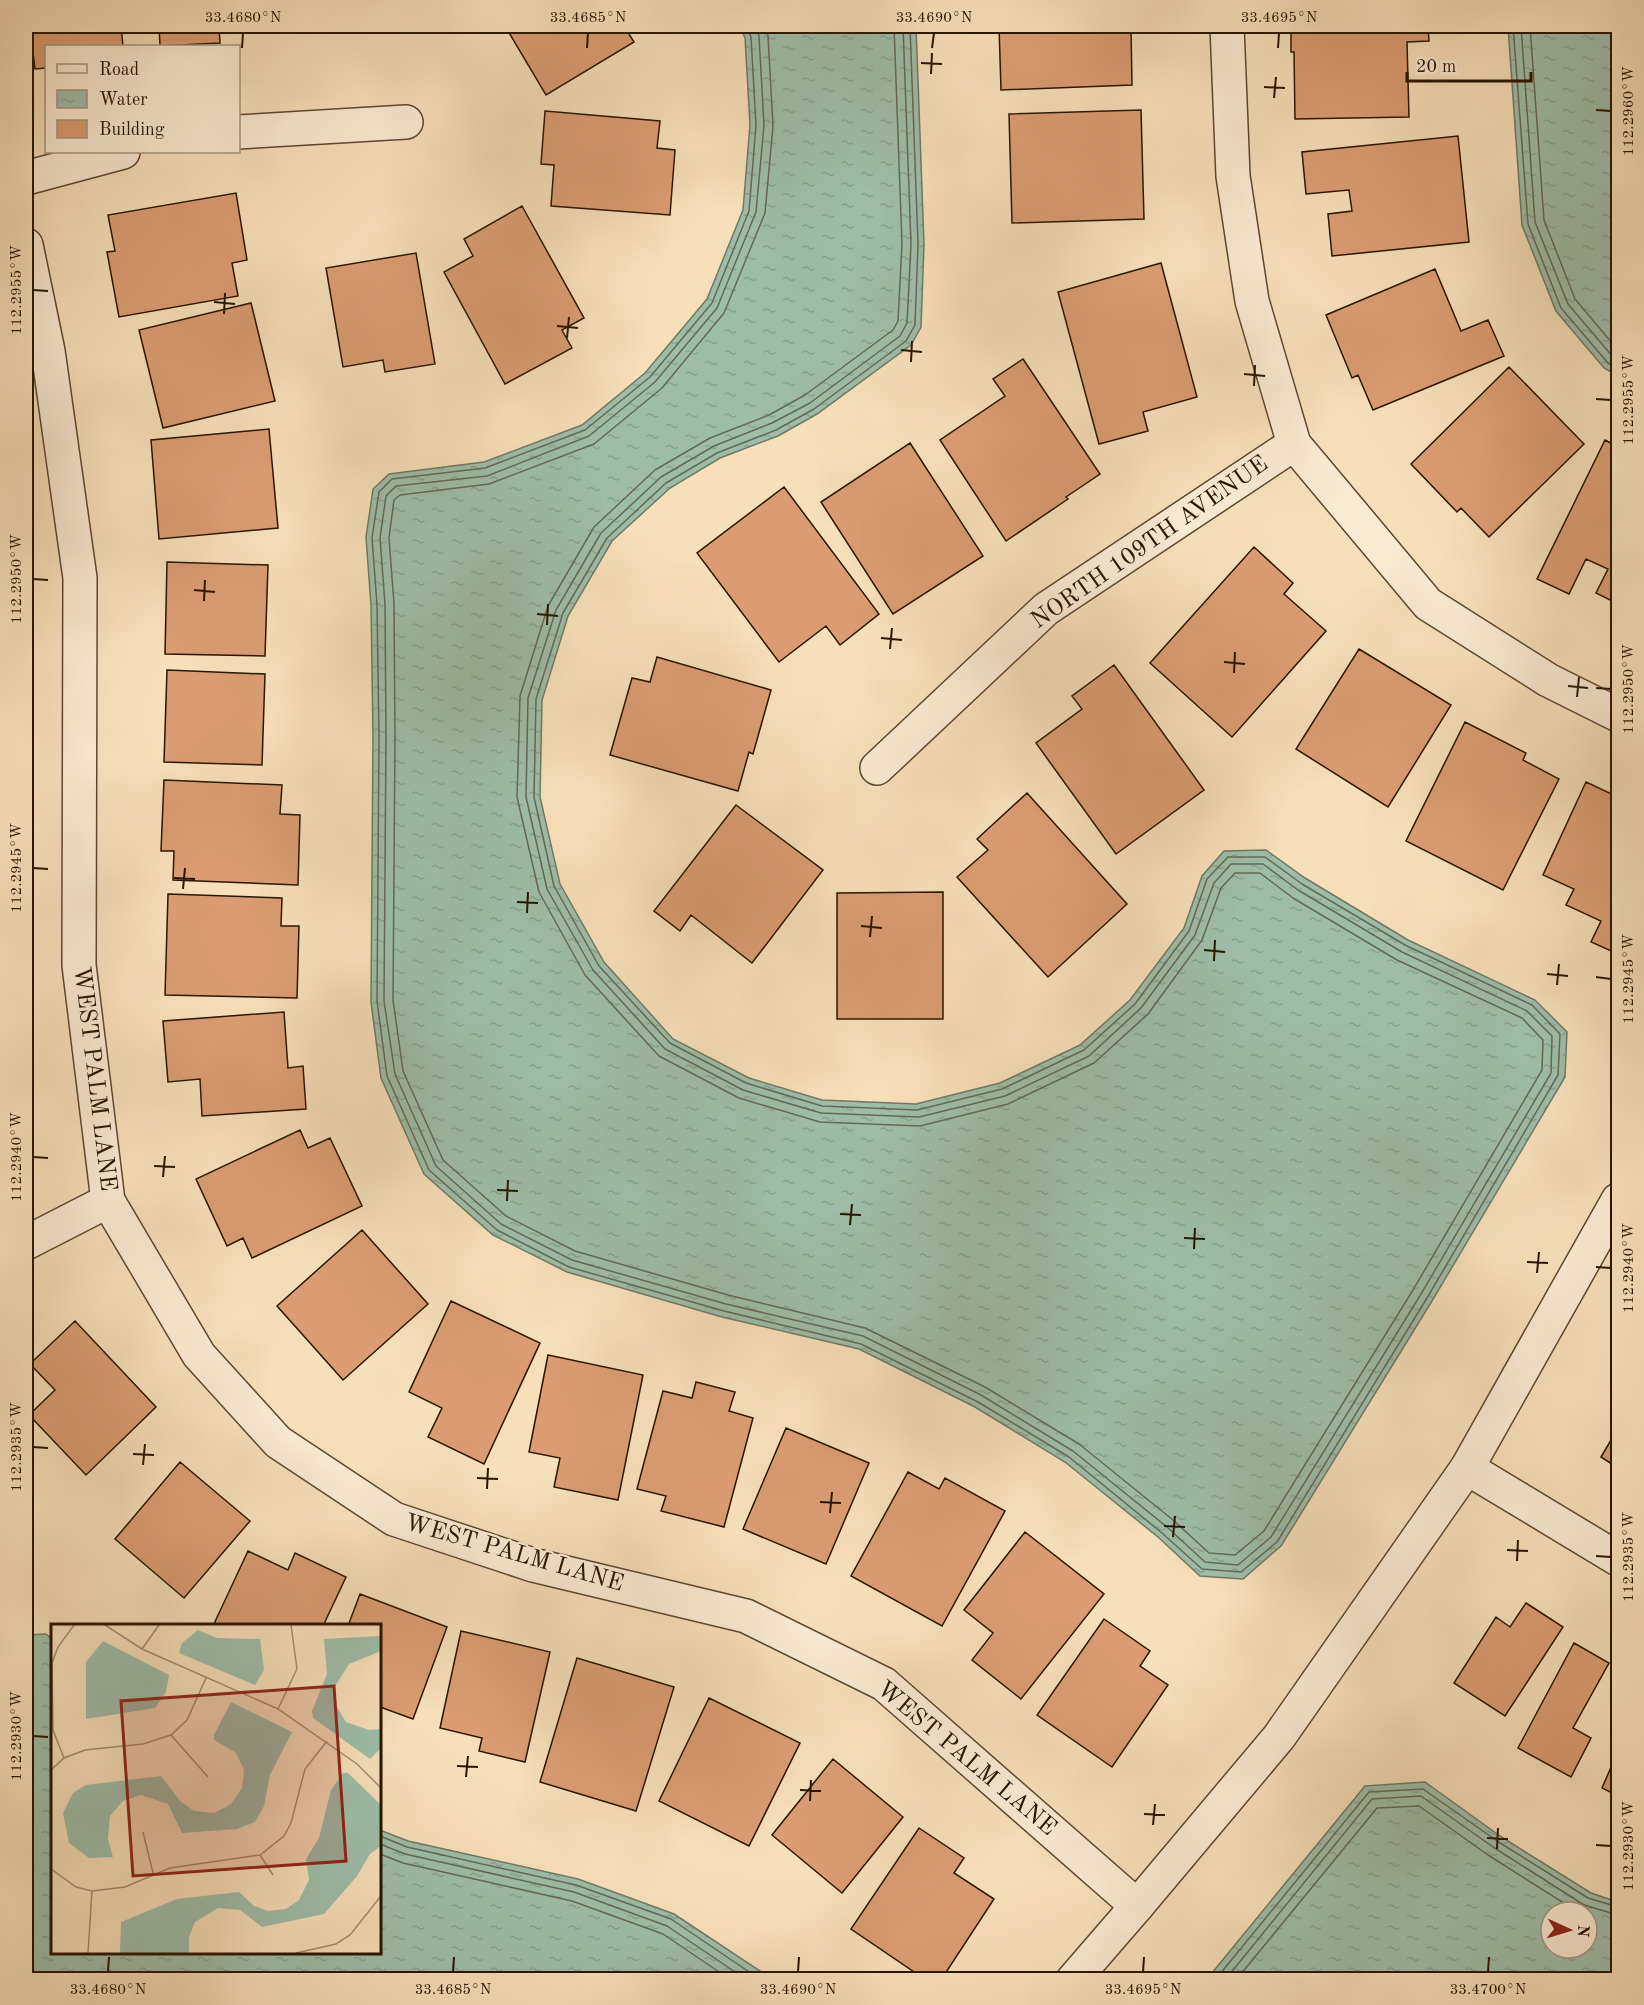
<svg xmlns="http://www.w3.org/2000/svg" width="1644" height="2005" font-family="'Old Standard TT',serif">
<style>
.water{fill:url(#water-ripples);stroke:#6f7a65;stroke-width:1.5;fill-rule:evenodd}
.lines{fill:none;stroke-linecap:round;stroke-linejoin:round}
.shore{stroke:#646954;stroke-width:1.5}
.building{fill:#db9c73;stroke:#291500;stroke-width:1.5}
.minor-casing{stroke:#5c482e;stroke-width:36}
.tertiary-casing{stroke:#5c482e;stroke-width:36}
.minor{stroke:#faead2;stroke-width:33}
.tertiary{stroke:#faead2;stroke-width:33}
.ticks{fill:none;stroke:#291500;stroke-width:2}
.labels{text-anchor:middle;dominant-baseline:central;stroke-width:4.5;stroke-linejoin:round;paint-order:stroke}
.street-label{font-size:24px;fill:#291500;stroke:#faead2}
.inset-road{fill:none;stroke:#a58e6f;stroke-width:1.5}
.view{fill:#8f2418;fill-opacity:0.15;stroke:#8f2418;stroke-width:3}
.inset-edge{fill:none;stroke:#291500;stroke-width:3}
.neatline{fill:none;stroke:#291500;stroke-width:2}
.ticks-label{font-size:15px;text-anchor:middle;fill:#291500}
</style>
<defs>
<pattern id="water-ripples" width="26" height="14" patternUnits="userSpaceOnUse" patternTransform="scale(1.5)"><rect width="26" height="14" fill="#9ebda9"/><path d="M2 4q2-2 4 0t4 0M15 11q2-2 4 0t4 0" fill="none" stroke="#88a290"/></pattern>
</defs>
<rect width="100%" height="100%" fill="#f7dfb9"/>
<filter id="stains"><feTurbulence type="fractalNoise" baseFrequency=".00333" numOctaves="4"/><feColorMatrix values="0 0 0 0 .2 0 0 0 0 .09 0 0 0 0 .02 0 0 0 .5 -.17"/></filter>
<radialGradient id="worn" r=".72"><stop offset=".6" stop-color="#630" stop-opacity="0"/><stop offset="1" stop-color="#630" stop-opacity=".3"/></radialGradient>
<path class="water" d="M740,26H916L924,244L921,327L911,345L817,414L778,436L720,458L670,488L612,541L568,616L542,700L540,797L560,884L604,962L673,1039L749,1078L822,1100L916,1104L1000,1083L1080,1045L1130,1000L1184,928L1202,876L1224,851L1266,850L1305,878L1408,940L1535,1000L1567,1032L1565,1077L1432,1301L1281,1546L1243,1579L1200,1576L1158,1537L1065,1462L975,1407L859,1349L722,1317L567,1272L493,1235L424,1174L381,1078L371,1002L373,737L371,605L366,537L373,489L389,474L484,462L582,425L645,373L707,299L743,210L750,125L745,38Z
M1508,26H1618V376L1604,368L1556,311L1522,225Z
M46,1634L52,1639V1952H380V1830L408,1841L578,1879L674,1914L772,1979H26V1635Z
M1425,1782L1500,1836L1591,1893L1618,1902V1979H1207L1365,1786ZM1551,1912H1587V1948H1551Z"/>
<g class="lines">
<path class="shore" d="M747,26L751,37L756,125L749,211L712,303L650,377L585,430L485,468L392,479L379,492L372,538L377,605L379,737L377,1001L387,1076L429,1170L497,1230L569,1267L724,1311L861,1344L978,1402L1069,1457L1162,1533L1202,1569L1241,1572L1277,1542L1427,1298L1558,1075L1560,1034L1532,1005L1405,945L1302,884L1265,857H1228L1207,879L1189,931L1135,1004L1084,1050L1002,1089L917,1110L822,1106L746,1083L670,1043L599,966L554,886L534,797L536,699L563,613L607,538L666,483L717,453L776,430L814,409L906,341L915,325L918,244L910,26
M755,26L759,36L764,125L756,212L717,308L655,382L589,436L487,476L396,486L386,496L380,538L385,604L386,737L384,1001L395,1074L436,1166L501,1224L572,1260L726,1304L863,1336L981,1395L1073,1451L1167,1527L1205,1562L1238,1565L1271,1537L1421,1294L1551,1073L1552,1036L1527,1011L1402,952L1298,890L1263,864H1231L1214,883L1195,935L1141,1008L1089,1056L1005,1096L919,1117L821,1113L743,1090L665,1049L593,970L547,889L526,797L528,698L556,610L601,533L661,477L714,446L772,423L810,403L900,336L907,323L911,244L903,26
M765,26L768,36L773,126L765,213L724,313L662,388L594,444L489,484L400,495L394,500L389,538L394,604L395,737L393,1000L403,1071L443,1160L506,1216L575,1251L728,1295L865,1328L985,1387L1079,1444L1173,1520L1209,1553L1235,1555L1264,1531L1413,1290L1542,1070L1543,1040L1522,1018L1397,960L1293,898L1260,873H1235L1221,888L1202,940L1148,1014L1094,1063L1008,1104L920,1126L820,1122L739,1098L659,1056L585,975L539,892L517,797L520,696L548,606L594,527L655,470L710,438L769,415L805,395L893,330L898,321L902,244L894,26
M1513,26L1528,224L1561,308L1608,363L1618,369
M1521,26L1535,222L1568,304L1613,357L1618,361
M1530,26L1544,220L1575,299L1618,350
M380,1836L407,1847L576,1885L671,1919L761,1980
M380,1844L405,1854L574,1892L667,1926L747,1980
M380,1854L403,1863L572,1901L663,1934L731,1980
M1215,1980L1369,1792L1423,1789L1497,1841L1588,1898L1618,1907
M1225,1980L1372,1799L1421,1796L1493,1847L1584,1905L1618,1915
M1236,1980L1377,1808L1419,1806L1488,1855L1578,1912"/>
</g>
<path class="building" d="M30,26H121L123,46H46V68L35,69Z
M159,26H219L220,43L160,46Z
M505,26H624L634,42L546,95Z
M999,26H1138V29H1131L1132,85L1001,90Z
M1291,26H1428L1429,41L1407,42L1409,117L1295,119L1294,52H1291Z
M1141,110L1144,219L1012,223L1009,114Z
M545,111L660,121L657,148L675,150L670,215L551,206L554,165L541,164Z
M1458,136L1469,242L1332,256L1328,214L1352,211L1349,190L1306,194L1302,152Z
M236,193L247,260L232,263L238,296L119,317L107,252L115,251L108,215Z
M522,206L584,318L562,330L572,348L505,384L444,272L473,256L464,239Z
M416,253L435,364L385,372L383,360L343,367L326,268Z
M1161,263L1197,397L1143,412L1148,431L1099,444L1058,292Z
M1435,269L1461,331L1488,320L1504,356L1373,410L1358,375L1352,378L1326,315Z
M251,303L275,401L163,428L139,330Z
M1023,359L1100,474L1066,497L1068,499L1006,541L940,440L1005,396L993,379Z
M1509,367L1584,444L1489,537L1461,508L1457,512L1411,464Z
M269,429L278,528L159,539L151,440Z
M1605,440L1618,447V604L1596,593L1608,569L1586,559L1569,594L1537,579Z
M910,443L983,556L893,614L821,502Z
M784,487L879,614L840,645L826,626L779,662L697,553Z
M1254,547L1293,583L1284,594L1326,631L1232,737L1150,663Z
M167,562L268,565L265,656L165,654Z
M1359,649L1451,705L1388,807L1296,749Z
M657,657L771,690L753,754L749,752L738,791L610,755L632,678L650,682Z
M1114,665L1204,790L1116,854L1036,743L1082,709L1072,696Z
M167,670L265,674L262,765L164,762Z
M1465,722L1526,753L1523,760L1559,779L1503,890L1406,841Z
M164,780L282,785L280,814L300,815L298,885L173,880L174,851H161Z
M1586,782L1618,797V954L1591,942L1601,921L1566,905L1574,889L1543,875Z
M1027,793L1127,904L1048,977L957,877L988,850L977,839Z
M736,805L823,870L752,963L691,915L680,931L654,911Z
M943,892V1019H837V893Z
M168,894L282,898L281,926H299L297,998L165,995Z
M284,1012L288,1068L303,1066L306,1109L202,1116L200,1079L168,1082L163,1021Z
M300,1130L308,1148L330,1138L362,1206L252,1258L243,1238L227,1246L196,1179Z
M362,1230L428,1304L343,1380L277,1306Z
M451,1301L540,1343L484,1464L428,1437L442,1408L409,1392Z
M75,1321L156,1407L86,1475L29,1415L55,1390L30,1364Z
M548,1355L643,1375L618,1500L554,1487L560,1458L529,1452Z
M696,1382L735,1392L729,1411L753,1418L724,1527L661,1511L666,1496L637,1489L663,1391L692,1398Z
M786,1428L869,1463L826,1564L743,1529Z
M1618,1428V1468L1601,1457Z
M180,1462L250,1521L184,1598L115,1539Z
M908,1472L939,1489L945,1478L1005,1511L942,1626L851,1576Z
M1025,1532L1104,1594L1021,1699L972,1660L993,1633L964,1610Z
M248,1551L288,1570L295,1553L346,1577L323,1626H213Z
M360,1594L447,1627L413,1719L380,1707V1626H348Z
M1526,1603L1563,1627L1505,1716L1454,1683L1496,1617L1510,1627Z
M1104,1619L1150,1651L1140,1666L1168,1685L1112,1767L1037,1715Z
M461,1631L550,1652L525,1762L479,1751L482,1738L440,1728Z
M1574,1643L1609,1663L1573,1728L1591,1738L1571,1777L1518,1748Z
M577,1658L674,1687L636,1811L540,1782Z
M709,1698L800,1743L749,1846L659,1801Z
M1618,1751V1796L1602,1788Z
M833,1759L903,1817L842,1893L772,1835Z
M919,1828L964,1858L954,1873L994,1899L941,1980H926L851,1929Z"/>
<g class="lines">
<g class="minor-casing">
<path id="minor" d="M1227,26L1233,176L1252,301L1294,444L1428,604L1548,680L1618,715
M238,132L406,122
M26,178L123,152
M26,245L48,351L80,578L79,965L108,1201L199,1355L278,1442L394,1519L533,1565L746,1616L884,1684L1137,1906
M877,768L1046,609L1294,444
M26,1243L108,1201
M1467,1468L1618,1559"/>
</g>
<g class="tertiary-casing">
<path id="tertiary" d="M1073,1980L1137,1906L1279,1737L1467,1468L1618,1200"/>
</g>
<use href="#minor" class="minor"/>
<use href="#tertiary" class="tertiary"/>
</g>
<path class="ticks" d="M242,48L243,33M587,48L588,33M932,48L934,33M1278,48L1279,33M921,63L942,64M931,74L932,53M1264,87L1285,88M1274,98L1276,77M1596,110L1611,111M33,290L48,291M214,302L235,304M224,314L225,293M557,326L578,328M567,338L569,317M901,350L922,352M911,362L912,341M1244,374L1265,376M1254,386L1255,365M1596,399L1611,400M33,579L48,580M194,590L215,592M204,601L205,580M537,614L558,616M547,625L548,604M881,638L902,640M890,649L892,628M1224,662L1245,664M1234,673L1235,652M1568,686L1588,688M1596,688L1611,689M1577,697L1579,677M33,868L48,869M174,878L195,879M183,889L185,868M517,902L538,903M527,913L528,892M861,926L882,928M870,937L872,916M1204,950L1225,952M1214,961L1215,940M1547,974L1568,976M1596,977L1611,979M1557,985L1559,964M33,1157L48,1158M154,1166L175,1167M163,1177L165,1156M497,1190L518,1191M507,1201L508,1180M840,1214L861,1215M850,1225L852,1204M1184,1238L1205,1239M1194,1249L1195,1228M1527,1262L1548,1263M1596,1267L1611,1268M1537,1273L1539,1252M33,1447L48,1448M133,1454L154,1455M143,1465L145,1444M477,1478L498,1479M487,1489L488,1468M820,1502L841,1503M830,1513L832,1492M1164,1526L1185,1527M1173,1537L1175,1516M1507,1550L1528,1551M1596,1556L1611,1557M1517,1561L1518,1540M33,1736L48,1737M457,1766L478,1767M466,1777L468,1756M800,1790L821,1791M810,1801L811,1780M1144,1814L1165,1815M1153,1825L1155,1804M1487,1838L1508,1839M1596,1845L1611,1846M1497,1849L1498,1828M108,1972L109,1957M453,1972L454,1957M798,1972L799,1957M1143,1972L1144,1957M1488,1972L1489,1957"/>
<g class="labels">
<g class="street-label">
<text transform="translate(1150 543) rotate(-35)">NORTH 109TH AVENUE</text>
<text transform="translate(94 1079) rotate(83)">WEST PALM LANE</text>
<text transform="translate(514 1554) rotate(16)">WEST PALM LANE</text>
<text transform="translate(966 1759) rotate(40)">WEST PALM LANE</text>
</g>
</g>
<g transform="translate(51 1624)">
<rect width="330" height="330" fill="#f7dfb9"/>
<path d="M147,6L166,14L209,15L213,46L204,61L128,29L131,19ZM330,12V27L298,40L283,64L286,83L295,98L318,106L330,105V124L319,135L262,94L261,87L276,50L273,15ZM52,17L118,51L115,68L104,84L35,95V38ZM180,78L241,108L219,151L213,182L204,198L186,205L131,209L117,180L90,171L72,177L59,192L57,215L62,233L38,234L18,219L12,189L22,169L35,161L110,152L129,177L143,187L163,189L180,180L191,164L193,146L185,129L163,116V111ZM292,149H297L330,181V222L319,230L306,252L273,290L211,303L189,286L167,284L144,298L138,313V329H69L70,298L126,275L188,268L203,282L217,287L235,285L248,276L258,256L255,235L268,214L280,166Z" fill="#9ebda9"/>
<path class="inset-road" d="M54,1L91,25L227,85L306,140L330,164M91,25L108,1M227,85L246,45L240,1M120,111L157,153M13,134L2,106L1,39L7,23L23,1M0,146L13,134L34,126L92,120L120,111L136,96L155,54M92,208L102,249M209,231L222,251M0,245L25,263L41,267L37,329M41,267L74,263L119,244L209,231L233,212L240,199L254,145L276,117M245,329L285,320L299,311L330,272"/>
<path class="view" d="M283,62L295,237L82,252L70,77Z"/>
<rect width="330" height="330" class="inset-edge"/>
</g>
<rect width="1644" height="2005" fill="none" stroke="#f7dfb9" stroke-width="66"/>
<rect x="45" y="45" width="195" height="108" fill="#faead2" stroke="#a6957e" stroke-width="1.5"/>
<rect x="57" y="64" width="30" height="9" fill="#faead2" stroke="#a6957e" stroke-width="1.5"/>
<text x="99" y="75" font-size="18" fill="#291500">Road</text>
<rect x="57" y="90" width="30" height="18" fill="url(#water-ripples)" stroke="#a6957e" stroke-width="1.5"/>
<text x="99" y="105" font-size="18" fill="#291500">Water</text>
<rect x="57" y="120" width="30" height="18" fill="#db9c73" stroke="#a6957e" stroke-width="1.5"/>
<text x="99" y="135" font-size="18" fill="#291500">Building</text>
<g transform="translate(1569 1930) rotate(94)"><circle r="28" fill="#faead2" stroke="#a6957e" stroke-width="1.5"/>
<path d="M0-4.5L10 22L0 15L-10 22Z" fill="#8f2418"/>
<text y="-9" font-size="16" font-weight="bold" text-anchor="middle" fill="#291500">N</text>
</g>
<path d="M1407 72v9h124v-9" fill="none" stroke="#291500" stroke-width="3"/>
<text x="1416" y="72" font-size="18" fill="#291500" stroke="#faead2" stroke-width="4.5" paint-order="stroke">20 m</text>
<rect x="33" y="33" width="1578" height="1939" class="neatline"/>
<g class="ticks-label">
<text x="243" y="22">33.4680°N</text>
<text x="588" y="22">33.4685°N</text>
<text x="934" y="22">33.4690°N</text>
<text x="1279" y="22">33.4695°N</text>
<text transform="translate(1628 111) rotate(-90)" y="5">112.2960°W</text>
<text transform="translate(16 290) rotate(-90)" y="5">112.2955°W</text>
<text transform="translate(1628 400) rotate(-90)" y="5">112.2955°W</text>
<text transform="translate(16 579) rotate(-90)" y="5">112.2950°W</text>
<text transform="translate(1628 689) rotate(-90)" y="5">112.2950°W</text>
<text transform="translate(16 868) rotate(-90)" y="5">112.2945°W</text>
<text transform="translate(1628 979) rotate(-90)" y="5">112.2945°W</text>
<text transform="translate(16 1157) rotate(-90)" y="5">112.2940°W</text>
<text transform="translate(1628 1268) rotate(-90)" y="5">112.2940°W</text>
<text transform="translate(16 1447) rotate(-90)" y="5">112.2935°W</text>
<text transform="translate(1628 1557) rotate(-90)" y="5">112.2935°W</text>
<text transform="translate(16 1736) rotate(-90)" y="5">112.2930°W</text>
<text transform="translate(1628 1846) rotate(-90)" y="5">112.2930°W</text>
<text x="108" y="1994">33.4680°N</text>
<text x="453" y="1994">33.4685°N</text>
<text x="798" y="1994">33.4690°N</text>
<text x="1143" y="1994">33.4695°N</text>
<text x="1488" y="1994">33.4700°N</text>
</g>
<rect width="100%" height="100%" filter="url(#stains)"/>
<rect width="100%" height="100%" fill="url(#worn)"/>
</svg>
